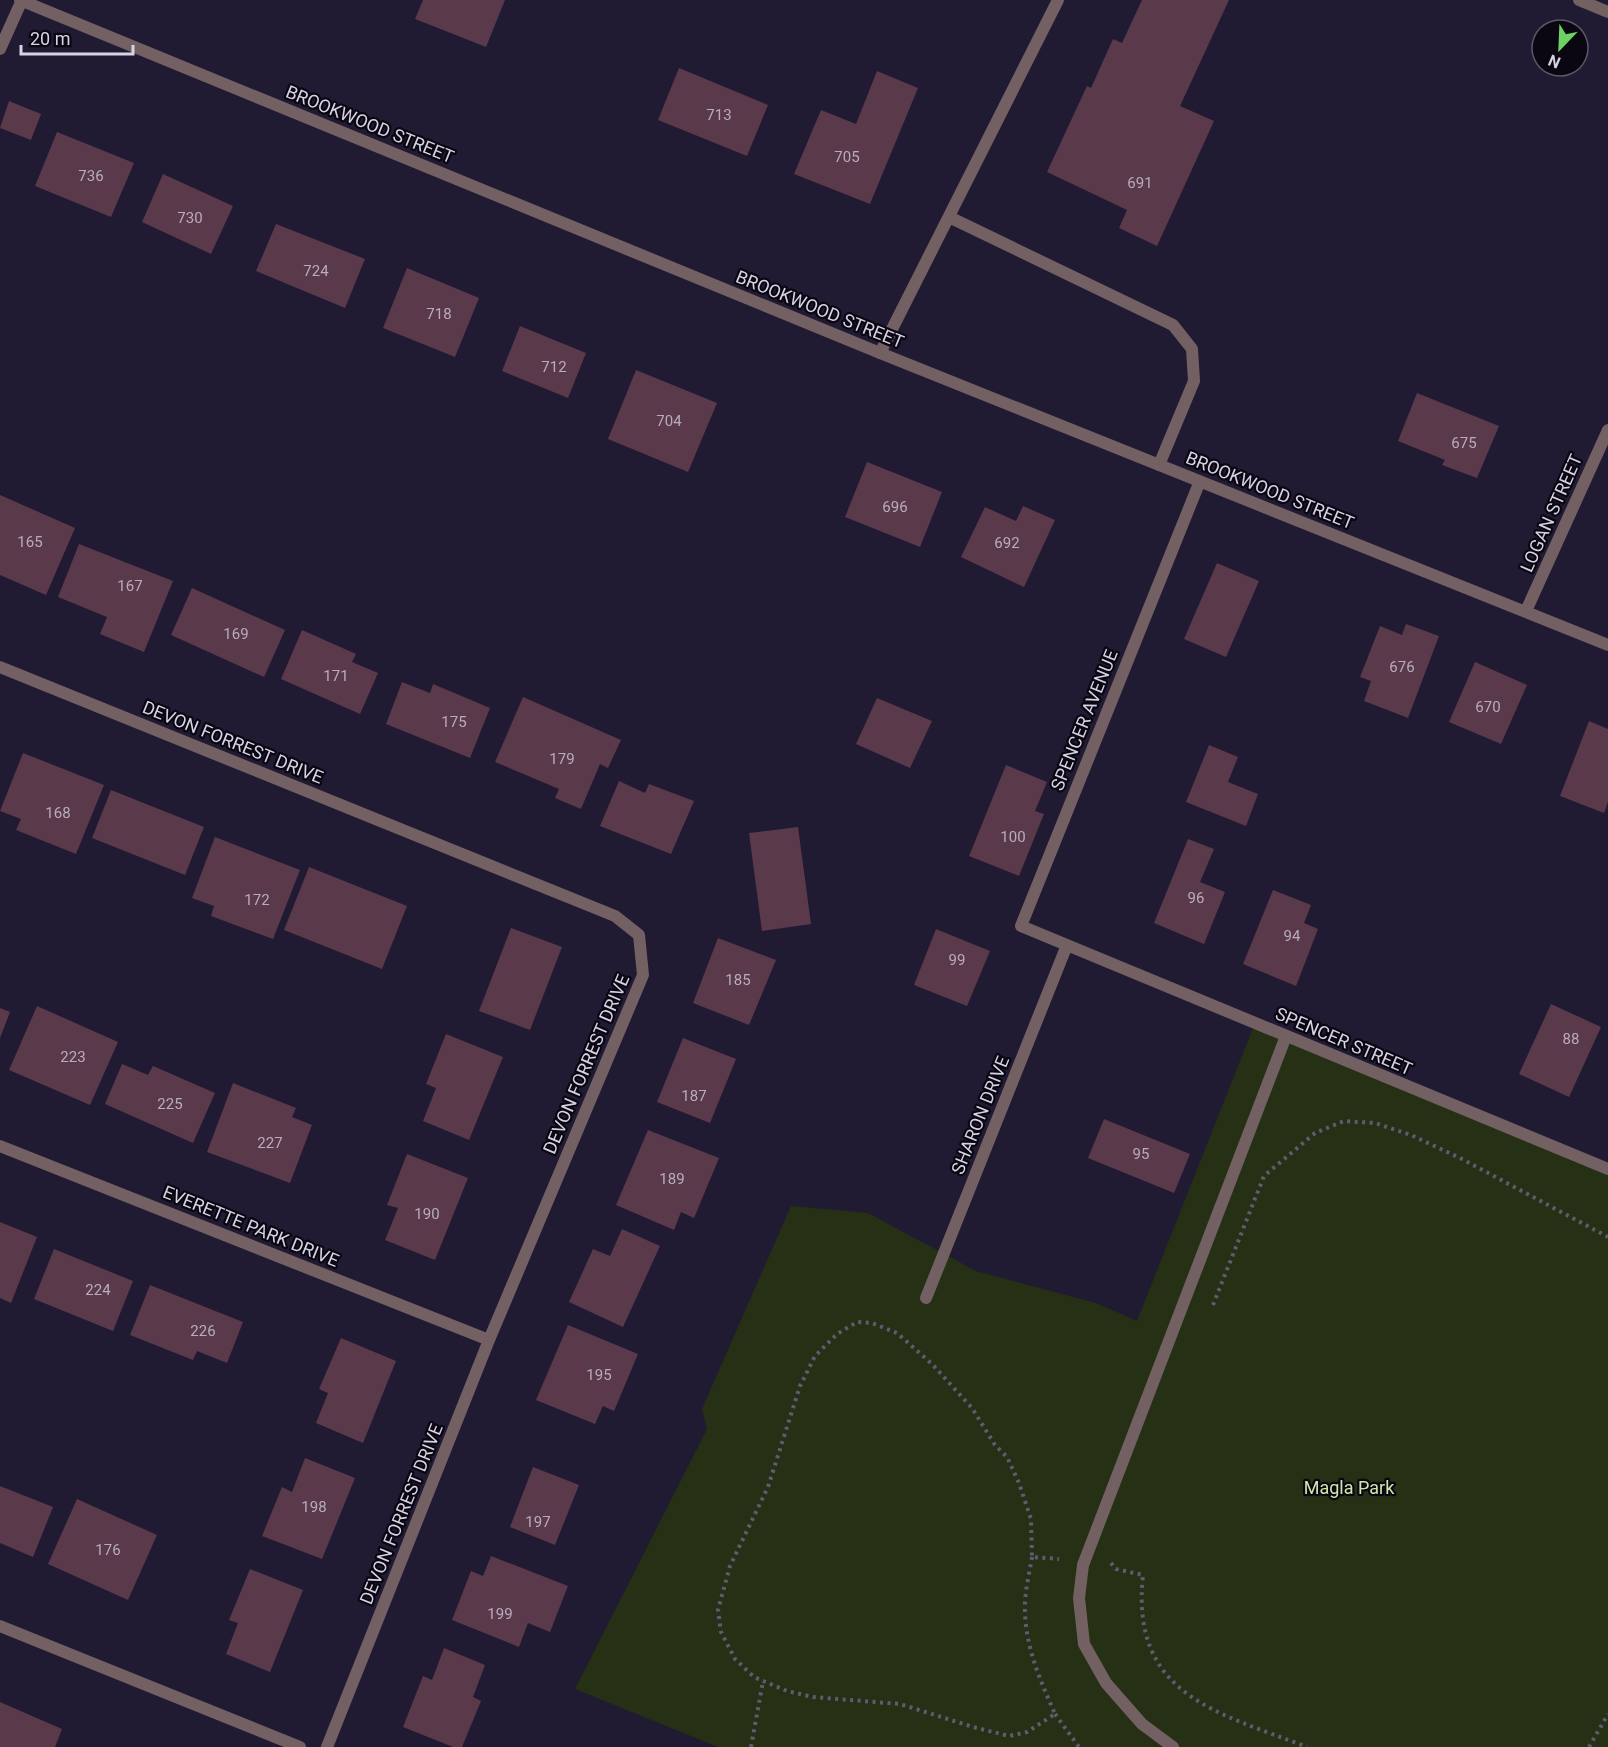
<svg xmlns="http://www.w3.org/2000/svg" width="1608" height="1747" font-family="Roboto,sans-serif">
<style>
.green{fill:#263014}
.building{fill:#5a394a}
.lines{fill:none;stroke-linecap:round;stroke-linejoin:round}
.path{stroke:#615b72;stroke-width:4;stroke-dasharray:3 4.5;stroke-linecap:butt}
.service{stroke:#736062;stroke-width:12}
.minor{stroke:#736062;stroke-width:12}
.labels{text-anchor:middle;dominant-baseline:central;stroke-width:4.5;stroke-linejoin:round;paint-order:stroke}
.number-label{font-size:15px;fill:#b8acbe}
.street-label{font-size:18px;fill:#d7d3e4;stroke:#0a0712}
.park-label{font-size:18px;fill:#cfe7aa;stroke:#0a0712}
</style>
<rect width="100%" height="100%" fill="#211a33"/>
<path class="green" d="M1255,1023L1608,1169V1747H718L575,1689L707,1429L702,1409L791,1206L868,1213L976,1271L1096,1303L1137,1321Z"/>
<path class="building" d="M423,0H505L486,47L415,19Z
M1142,0H1229L1180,106L1214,121L1157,246L1119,228L1127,210L1047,172L1087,86L1091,88L1113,39L1122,43Z
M679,68L768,105L747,156L658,120Z
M877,71L918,88L870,204L794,174L821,110L856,124Z
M9,101L41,114L31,140L0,128Z
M57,132L134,163L111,217L35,186Z
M163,174L233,206L211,254L142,222Z
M276,224L365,259L345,308L256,271Z
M407,268L479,298L455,357L383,328Z
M520,326L586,353L568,398L502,371Z
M636,370L717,403L688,472L608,439Z
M1417,393L1499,426L1477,478L1442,465L1445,460L1398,441Z
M867,462L942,492L920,547L845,517Z
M0,495L75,528L46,595L0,575Z
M1023,506L1055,520L1024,587L961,557L985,507L1016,521Z
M79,544L173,581L144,652L100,634L107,617L58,597Z
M1217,563L1259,581L1226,657L1184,639Z
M192,588L285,630L264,677L171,635Z
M1406,624L1439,636L1408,718L1364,701L1371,681L1360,677L1380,626L1402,635Z
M302,630L356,654L352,662L378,673L360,714L281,679Z
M1475,662L1527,685L1501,744L1449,722Z
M402,682L430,693L433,684L490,708L470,758L386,724Z
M523,697L621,740L608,768L600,764L581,809L555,798L559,789L495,762Z
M877,698L932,721L910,768L856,744Z
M1589,721L1608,729V802L1604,813L1560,796Z
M1209,745L1238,757L1228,782L1258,794L1246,826L1186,802Z
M23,753L104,785L76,854L16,830L21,819L0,811Z
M1006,765L1047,782L1035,811L1044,814L1019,876L969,856Z
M619,781L645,793L649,784L694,801L671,854L600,826Z
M111,790L204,827L185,875L92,838Z
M798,827L811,924L762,931L749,833Z
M215,837L300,870L273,939L211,916L214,906L192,898Z
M1188,839L1214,849L1200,882L1225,892L1204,944L1154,923Z
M309,867L407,906L382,969L284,930Z
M1273,890L1311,905L1304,923L1318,929L1296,986L1243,964Z
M511,928L562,947L530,1030L479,1011Z
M936,929L990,951L967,1006L914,985Z
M718,938L776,960L749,1025L693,1003Z
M1551,1004L1601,1027L1569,1097L1519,1074Z
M37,1006L118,1042L90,1105L9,1070Z
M0,1008L10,1012L0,1038Z
M446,1034L503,1057L469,1140L423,1121L436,1088L426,1084Z
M683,1038L736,1059L710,1123L657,1102Z
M122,1064L148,1075L153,1066L215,1093L193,1143L105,1104Z
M233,1083L296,1108L292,1117L312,1125L290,1183L207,1152Z
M1104,1119L1190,1154L1174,1193L1088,1158Z
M648,1130L719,1158L694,1218L681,1212L674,1230L616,1205Z
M407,1154L468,1178L435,1260L385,1240L398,1208L387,1205Z
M0,1222L37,1237L11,1303L0,1298Z
M622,1229L660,1246L623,1327L569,1302L593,1249L610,1256Z
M54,1249L133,1281L113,1331L34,1299Z
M150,1285L243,1322L227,1363L197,1351L193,1360L130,1335Z
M568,1325L638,1354L614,1411L603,1406L595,1424L536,1400Z
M341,1338L396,1361L363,1443L316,1423L328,1393L319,1389Z
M305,1458L355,1478L322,1559L262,1536L282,1487L292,1492Z
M533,1467L579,1485L555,1545L510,1527Z
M0,1486L53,1507L33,1557L0,1543Z
M77,1499L157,1535L128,1600L48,1564Z
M491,1556L568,1586L550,1632L528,1623L519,1647L452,1620L471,1571L483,1576Z
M250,1569L303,1590L270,1672L226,1654L238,1623L229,1620Z
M444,1648L485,1665L473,1697L481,1701L462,1747H453L403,1727L423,1676L432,1680Z
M0,1702L62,1729L55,1747H0Z"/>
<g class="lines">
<path class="path" d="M1213,1305L1264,1176L1315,1133L1344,1121L1375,1123L1411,1135L1462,1159L1608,1237
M1032,1557C1029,1575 1024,1595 1025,1612C1026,1649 1041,1682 1055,1714L1027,1732L1009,1736L973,1727L900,1704L813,1697L787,1691L754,1677L735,1659L721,1632L718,1610L730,1566L768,1487L800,1386L815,1356L837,1334L857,1322L872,1323L897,1333L932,1364L972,1408L995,1445L1007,1457L1019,1483L1031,1519L1032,1557L1059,1559
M1111,1563L1116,1569L1143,1575C1130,1695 1216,1712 1307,1747
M1055,1714L1079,1747
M751,1747L763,1681
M1589,1747L1608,1714"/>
<path class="service" d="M949,217L1173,325L1192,349L1194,381L1159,465
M880,353L1058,0
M1173,1747L1142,1724L1106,1683L1084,1644L1079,1598L1083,1565L1286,1036"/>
<path class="minor" d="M20,0L880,353L1608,645
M1579,0L1608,12
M0,49L22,0
M1200,481L1021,926L1608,1169
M1526,611L1608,430
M0,667L615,916L639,935L643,975L489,1340L327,1747
M0,1146L489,1340
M926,1298L1067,945
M0,1626L300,1747"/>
</g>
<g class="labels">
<g class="number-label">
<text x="719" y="115">713</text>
<text x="847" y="157">705</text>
<text x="91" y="176">736</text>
<text x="1140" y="183">691</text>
<text x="190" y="218">730</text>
<text x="316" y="271">724</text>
<text x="439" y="314">718</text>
<text x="554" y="367">712</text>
<text x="669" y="421">704</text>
<text x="1464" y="443">675</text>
<text x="895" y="507">696</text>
<text x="30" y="542">165</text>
<text x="1007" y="543">692</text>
<text x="130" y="586">167</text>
<text x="236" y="634">169</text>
<text x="1402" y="667">676</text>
<text x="336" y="676">171</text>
<text x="1488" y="707">670</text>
<text x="454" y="722">175</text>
<text x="562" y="759">179</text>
<text x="58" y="813">168</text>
<text x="1013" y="837">100</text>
<text x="1196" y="898">96</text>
<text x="257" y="900">172</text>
<text x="1292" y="936">94</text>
<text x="957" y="960">99</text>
<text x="738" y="980">185</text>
<text x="1571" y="1039">88</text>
<text x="73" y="1057">223</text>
<text x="694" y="1096">187</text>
<text x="170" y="1104">225</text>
<text x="270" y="1143">227</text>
<text x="1141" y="1154">95</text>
<text x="672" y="1179">189</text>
<text x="427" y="1214">190</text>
<text x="98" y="1290">224</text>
<text x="203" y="1331">226</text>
<text x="599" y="1375">195</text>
<text x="314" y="1507">198</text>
<text x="538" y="1522">197</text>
<text x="108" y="1550">176</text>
<text x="500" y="1614">199</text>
</g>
<g class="street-label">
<text transform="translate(370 124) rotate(22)">BROOKWOOD STREET</text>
<text transform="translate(820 309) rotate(22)">BROOKWOOD STREET</text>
<text transform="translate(1270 490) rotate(22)">BROOKWOOD STREET</text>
<text transform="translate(1551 513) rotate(-66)">LOGAN STREET</text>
<text transform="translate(1084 720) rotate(-68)">SPENCER AVENUE</text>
<text transform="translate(233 742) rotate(22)">DEVON FORREST DRIVE</text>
<text transform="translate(1344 1041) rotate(23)">SPENCER STREET</text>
<text transform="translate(586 1064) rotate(-67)">DEVON FORREST DRIVE</text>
<text transform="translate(980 1115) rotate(-68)">SHARON DRIVE</text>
<text transform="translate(251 1226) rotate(22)">EVERETTE PARK DRIVE</text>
<text transform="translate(401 1514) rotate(-68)">DEVON FORREST DRIVE</text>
</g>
<g class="park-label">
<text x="1349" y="1487">Magla Park</text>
</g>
</g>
<g transform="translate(1560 48) rotate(203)"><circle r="28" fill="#0a0712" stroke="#5c5966" stroke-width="1.5"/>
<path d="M0-4.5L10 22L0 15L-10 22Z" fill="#6cd362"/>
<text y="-9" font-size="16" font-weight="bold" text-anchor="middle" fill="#d7d3e4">N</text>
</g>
<path d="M21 45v9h112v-9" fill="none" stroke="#d7d3e4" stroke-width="3"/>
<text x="30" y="45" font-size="18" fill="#d7d3e4" stroke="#0a0712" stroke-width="4.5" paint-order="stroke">20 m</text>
</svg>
